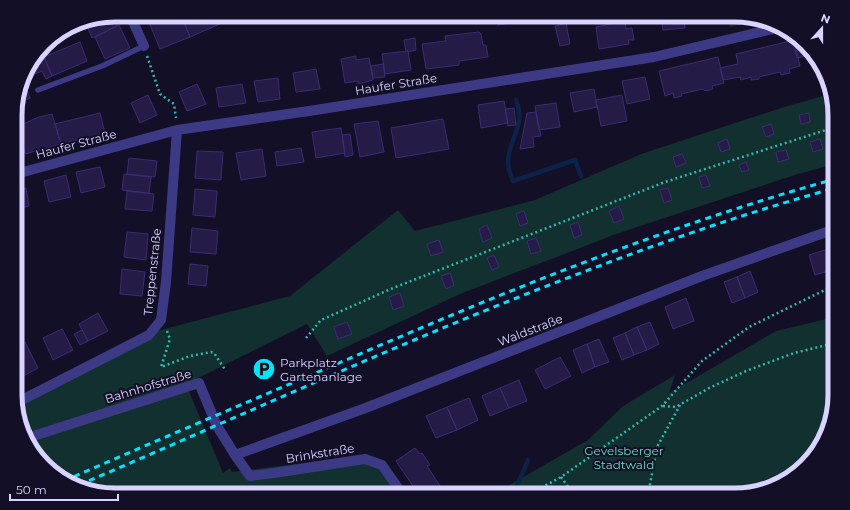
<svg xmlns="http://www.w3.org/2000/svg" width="850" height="510" font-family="Montserrat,sans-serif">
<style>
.green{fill:#12302f}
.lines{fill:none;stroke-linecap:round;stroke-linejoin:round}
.stream{stroke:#0c2248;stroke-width:4.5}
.building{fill:#241b47;stroke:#3b2d73}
.path{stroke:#2fb8b0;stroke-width:2.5;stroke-dasharray:2 3;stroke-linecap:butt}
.lane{stroke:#3d3a85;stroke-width:5.5}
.street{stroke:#3d3a85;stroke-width:10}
.rail{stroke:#00e5ff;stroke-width:3;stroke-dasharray:6 5;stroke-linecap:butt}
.labels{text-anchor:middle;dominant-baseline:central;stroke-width:4;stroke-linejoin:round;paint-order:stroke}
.street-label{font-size:12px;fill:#d9d4ff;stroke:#130f26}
.poi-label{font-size:12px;fill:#d9d4ff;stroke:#130f26;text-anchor:start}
.park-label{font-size:12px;fill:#5fe0c0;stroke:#130f26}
.rim{fill:none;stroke:#d9d4ff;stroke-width:5}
</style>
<rect width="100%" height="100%" fill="#130f26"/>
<path class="green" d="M728,15H735L745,18V23L730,27Z
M830,94L835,108V164L798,174L619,233L460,294L327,356L307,324L186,384L223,473L230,468L232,472L364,455L379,468L399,495H115L65,481L32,450L16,408L153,332L290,296L398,210L415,231L535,200L641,154L781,108Z
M835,317V401L821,445L785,481L741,495H492L588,440L623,406L675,375L669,393L776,331Z"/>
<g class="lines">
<path class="stream" d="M516,100C527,126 508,138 508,163C508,168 511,176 513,181L575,160L581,176
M513,495L528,460"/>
</g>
<path class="building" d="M146,15H181L190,37L160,49Z
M181,15H240L190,37Z
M495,15H538V18L498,25Z
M661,15H683L685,28L663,30Z
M112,16L117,26L92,38L87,26L85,27L82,22Z
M625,21L626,29L632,28L634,40H628L629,44L599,49L596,27Z
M566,23L570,44L560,46L555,26Z
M119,25L130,48L105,59L95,37Z
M479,32L481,34L483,45H486L488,57L459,61V65L426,69L422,44L446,41L445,36Z
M415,38L416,50L408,52V51H406L404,40Z
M794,40L800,66L789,69L790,73L781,75L780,72L759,77V79L751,80V77L741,80L740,77L723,80L720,68L738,64L736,54Z
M80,42L87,61L52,76L44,57Z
M804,47L811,55L797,58L795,49Z
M408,51L411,70L385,74L382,54Z
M356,56V60L369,58L373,80L358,84V81L345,83L341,59Z
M44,57L52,76L46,79L42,71L23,79L25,71L32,63Z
M718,57L724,83L712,86L713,89L705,91L703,89L681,94L682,96L674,98L673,93L665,96L659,71Z
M383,64L385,77L373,78L371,66Z
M316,69L320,89L296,92L293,73Z
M645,77L650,99L627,104L622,81Z
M278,78L280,99L258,102L254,81Z
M23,79L30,98L16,104V102Z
M197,84L206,104L187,111L179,92Z
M242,84L246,103L219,107L216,88Z
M594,89L597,107L574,112L570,93Z
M148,95L157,115L140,123L131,103Z
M622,95L627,121L601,126L596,100Z
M504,101L508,123L481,128L478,105Z
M556,103L560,127L539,130L535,106Z
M514,108L516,125L508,126L505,109Z
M536,112L541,136L533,137L534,147L520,149L527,113Z
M100,113L105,133L61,144L55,124Z
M809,113L810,122L801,124L799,115Z
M52,114L61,144L25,154L23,146L17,148L16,143V127L39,117Z
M443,119L449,149L396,158L391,128Z
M378,121L384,152L360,157L354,124Z
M771,124L774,134L766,137L762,127Z
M341,128L345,153L316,158L312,132Z
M350,134L353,155L345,157L342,135Z
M727,139L730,149L721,152L718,143Z
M820,139L823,149L813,152L810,142Z
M301,148L304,162L277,166L275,152Z
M262,149L266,176L241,180L236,153Z
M786,150L789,159L778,162L776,152Z
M197,151L223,152L221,180L195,178Z
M682,154L686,163L676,167L673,157Z
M129,158L157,161L155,177L127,174Z
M746,162L749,170L742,172L739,165Z
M100,167L105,187L81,193L76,172Z
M124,174L151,177L149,193L122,190Z
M66,175L71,197L49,202L44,181Z
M706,175L710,186L702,188L699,177Z
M26,188L29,206L21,208L22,213L16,215V191Z
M668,188L672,200L664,203L660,190Z
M195,189L217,191L215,217L193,215Z
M127,191L154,194L152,211L125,209Z
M619,206L624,219L614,223L609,211Z
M524,211L528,223L520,226L516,214Z
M578,222L582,235L574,238L570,225Z
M487,225L492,238L483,242L479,229Z
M192,228L218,231L216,254L190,252Z
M127,232L148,234L146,260L124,257Z
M536,238L541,251L531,254L527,241Z
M439,240L443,252L431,256L427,244Z
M835,247V269L815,275L809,255Z
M494,255L499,267L492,270L487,258Z
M190,264L208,266L206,286L188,284Z
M122,269L145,272L142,296L120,294Z
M750,271L758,292L745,298L737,277Z
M450,273L454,285L446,289L441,276Z
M737,277L745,298L732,303L724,282Z
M400,293L404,306L393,310L389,297Z
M686,298L694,321L673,329L665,307Z
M98,313L108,331L88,341L79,324Z
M347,322L352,334L338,339L334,327Z
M650,322L659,344L647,350L637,327Z
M637,327L647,350L634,355L625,333Z
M62,329L73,350L53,360L43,338Z
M82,330L88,341L80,345L74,334Z
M625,333L634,355L622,360L613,338Z
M599,339L609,362L595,367L587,344Z
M25,342L38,368L16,380V347Z
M587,344L595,367L582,373L573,350Z
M560,357L571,376L545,389L535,370Z
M519,380L527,401L509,408L500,388Z
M500,388L509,408L490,416L482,396Z
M469,398L478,420L457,430L447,407Z
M447,407L457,430L436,438L426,416Z
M415,448L420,454L422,453L430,465L427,466L431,472L446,495H419L396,461Z"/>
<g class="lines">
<path class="path" d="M147,56L160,94L174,104L176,118
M167,331L170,339L161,367L190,356L211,352L214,353L226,371
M306,338L321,320L393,288L665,182L835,127
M663,406L676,407L709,388L746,371L794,353L835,343
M561,477L574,495
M528,495L561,477L662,406L702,361L749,327L835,285
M648,495L657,447L680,405"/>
<path class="lane" d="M38,90L102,66L144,46"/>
<path class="street" d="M130,15L144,46
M16,174L177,130L309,111L654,57L781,27
M16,403L149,335L161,320L166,282L177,130
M27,438L199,383L217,426L235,455L250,476L274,473L365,459L382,465L403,495
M235,455L363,409L702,276L835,229"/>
<path class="rail" d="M64,481C153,442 243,404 332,366C496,295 662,227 835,179
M79,485C327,379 574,261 835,188"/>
</g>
<defs>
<g id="parking-disc" transform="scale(1.15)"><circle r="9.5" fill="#00e5ff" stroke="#130f26"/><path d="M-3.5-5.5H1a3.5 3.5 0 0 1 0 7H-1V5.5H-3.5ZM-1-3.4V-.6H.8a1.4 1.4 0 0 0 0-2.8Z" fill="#111"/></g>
</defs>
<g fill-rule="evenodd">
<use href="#parking-disc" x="264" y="369"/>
</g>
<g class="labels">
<g class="street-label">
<text transform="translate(396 84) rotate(-9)">Haufer Straße</text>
<text transform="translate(76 144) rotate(-15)">Haufer Straße</text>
<text transform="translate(152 272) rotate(-84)">Treppenstraße</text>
<text transform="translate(530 330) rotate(-21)">Waldstraße</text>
<text transform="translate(148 386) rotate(-17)">Bahnhofstraße</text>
<text transform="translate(320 453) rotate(-9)">Brinkstraße</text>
</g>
<g class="poi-label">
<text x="280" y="362">Parkplatz<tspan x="280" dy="14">Gartenanlage</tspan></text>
</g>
<g class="park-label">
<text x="624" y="450">Gevelsberger<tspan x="624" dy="14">Stadtwald</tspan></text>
</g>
</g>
<path d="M0 0H850V510H0ZM115 22H735A93 93 0 0 1 828 115V395A93 93 0 0 1 735 488H115A93 93 0 0 1 22 395V115A93 93 0 0 1 115 22Z" fill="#130f26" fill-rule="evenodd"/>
<path class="rim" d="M115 22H735A93 93 0 0 1 828 115V395A93 93 0 0 1 735 488H115A93 93 0 0 1 22 395V115A93 93 0 0 1 115 22Z"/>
<g transform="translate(822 28) rotate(21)" stroke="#130f26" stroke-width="3" paint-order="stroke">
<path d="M0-3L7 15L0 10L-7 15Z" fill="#d9d4ff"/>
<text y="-6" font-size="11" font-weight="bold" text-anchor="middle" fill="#d9d4ff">N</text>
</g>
<path d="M10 494v6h108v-6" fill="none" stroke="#d9d4ff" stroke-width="2"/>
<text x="16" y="494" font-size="12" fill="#d9d4ff" stroke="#130f26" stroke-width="3" paint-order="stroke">50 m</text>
</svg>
